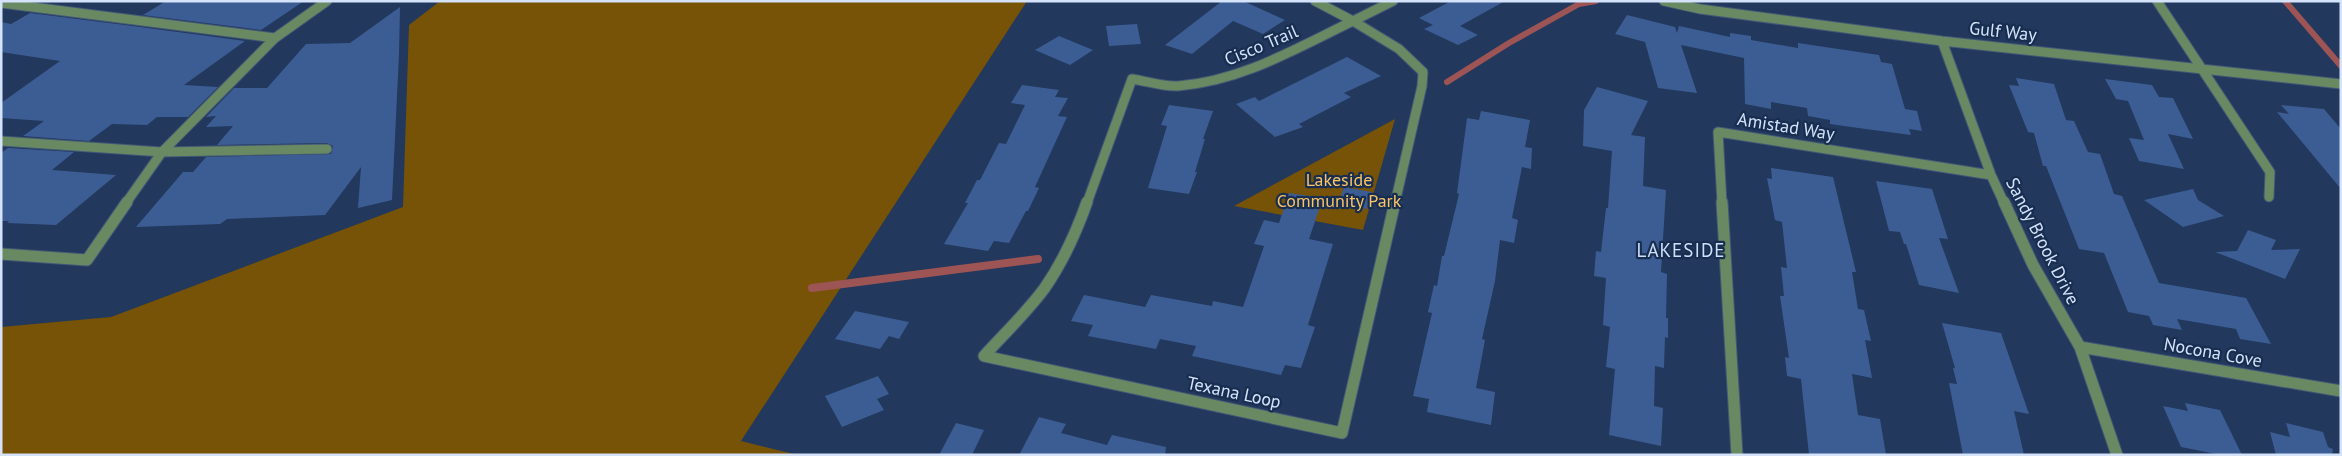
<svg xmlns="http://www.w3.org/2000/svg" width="2342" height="456" font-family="'PT Sans',sans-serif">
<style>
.green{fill:#765306}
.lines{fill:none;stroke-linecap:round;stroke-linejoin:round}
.stream-far1{stroke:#9d5455;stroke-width:6}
.stream{stroke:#9d5455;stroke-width:8}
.building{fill:#3c5d94}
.minor-far1-casing{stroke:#425778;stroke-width:11}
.minor-casing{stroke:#425778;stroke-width:13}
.minor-far1{stroke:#688961;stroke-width:9}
.minor{stroke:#688961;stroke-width:11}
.labels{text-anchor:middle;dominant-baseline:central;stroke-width:4.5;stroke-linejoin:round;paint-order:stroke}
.street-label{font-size:18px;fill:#d4e3f9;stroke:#182e51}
.park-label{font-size:18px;fill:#fac467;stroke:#182e51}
.neighbourhood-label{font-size:19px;letter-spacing:1px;fill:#cedffa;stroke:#182e51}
</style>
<rect width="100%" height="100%" fill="#22385c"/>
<path class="green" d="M440,1H1027L741,441L798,455H1V327L111,317L403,207L409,25Z
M1395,119L1363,230L1234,206Z"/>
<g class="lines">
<path class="stream-far1" d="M2285,1L2341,66
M1447,82L1509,43L1579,4L1596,1"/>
<path class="stream" d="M812,288L1038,259"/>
</g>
<path class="building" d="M166,1H304L261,30L143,15Z
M1222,1H1243L1285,20L1263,34L1233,21L1192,54L1165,45Z
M1451,1H1505L1460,26L1478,35L1458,45L1424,29L1433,25L1419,18Z
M400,7L399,54L392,200L358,208L361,167L325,215L227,219L220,224L136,227L183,172H193L206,157L331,154L333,146L327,143L217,145L233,126L206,127L216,116L206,117L234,88H267L306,44L350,43Z
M30,13L125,25L245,41L184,85L218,87L188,117H157L147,125L112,124L89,141L23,136L44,121L1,118V103L60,61L1,52V22L11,24Z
M1627,15L1675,27L1677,33L1679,26L1730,37V33L1751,36V40L1798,48V43L1879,55L1881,62L1892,64L1905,109L1917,111L1922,131L1909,129L1911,135L1851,127L1830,124V120L1808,116L1807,108L1771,102V109L1745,104L1744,58L1681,45L1697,93L1658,88L1645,42L1615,34Z
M1137,24L1141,44L1109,46L1106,26Z
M1059,36L1093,50L1070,65L1035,50Z
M1347,57L1381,76L1344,93L1351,97L1299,124L1303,127L1275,137L1236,104L1255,97L1259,101Z
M2016,78L2054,84L2066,120L2074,121L2088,152L2100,154L2114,194L2122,196L2159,283L2246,298L2271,344L2240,339L2236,329L2177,319L2182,330L2153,325L2149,316L2128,312L2104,253L2079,249L2046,166H2043L2034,133L2028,132L2009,85L2019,86Z
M2105,79L2152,85L2159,97L2173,98L2193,139L2168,134L2184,169L2139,161L2129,138L2144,140L2128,101L2116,99Z
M1022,85L1059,90L1055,97L1068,98L1058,116L1067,117L1035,187L1039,188L1028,211H1026L1009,243L994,241L988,251L944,244L968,203H965L977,180H980L999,143L1006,144L1025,105L1011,103Z
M1597,87L1648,101L1631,135L1645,137L1643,186L1666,190L1661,272L1667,274L1666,318H1668V338L1665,337L1664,368L1655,366L1654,406L1663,408L1661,446L1609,435L1615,369L1606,367L1610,327L1603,325L1606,278L1594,276L1596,251L1601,252L1606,208H1608L1612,151L1583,146L1584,110Z
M1169,105L1213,111L1203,139H1205L1195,172H1197L1189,194L1148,188L1167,126L1161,125Z
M2281,105L2324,109L2341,129V189L2277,112L2289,114Z
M1481,111L1530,120L1525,147L1532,148L1531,169L1522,167L1512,218L1518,220L1514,243L1500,240L1495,281L1482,339L1485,340L1476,388L1495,392L1491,425L1427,412L1429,399L1413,396L1432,313L1428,312L1434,285L1437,286L1442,256H1444L1459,194L1457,193L1467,118L1479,120Z
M8,148L74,152L52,170L116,175L56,225L7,223L9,221H1V153Z
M1771,168L1833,177L1856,272H1852L1858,309L1864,310L1871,341L1865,340L1872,378L1852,374L1858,415L1880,419L1886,455H1809L1801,379L1787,376L1785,357L1789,358L1780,296H1784L1781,267L1787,268L1782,222L1775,220L1767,178L1772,179Z
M1876,181L1932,189L1948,239L1939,238L1959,293L1919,285L1906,244H1904L1900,232L1889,231Z
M1344,187L1372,192L1367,209L1338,204Z
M2193,189L2198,200L2224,216L2183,227L2144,200Z
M1289,193L1323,198L1309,239L1333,244L1308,325L1315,327L1301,368L1285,365L1281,375L1192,356L1196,346L1160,339L1156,349L1088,336L1093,325L1071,321L1084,295L1145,307L1151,295L1212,306L1213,301L1243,307L1264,246L1254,244L1264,220L1279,223Z
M2248,230L2276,240L2271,250L2300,249L2285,279L2215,252L2237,251Z
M855,311L909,322L899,339L889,336L880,349L835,339Z
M1942,323L2001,333L2029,414L2014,411L2024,455H1963L1949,383L1957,384L1953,368H1955Z
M878,376L889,394L877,399L884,410L842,427L825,396Z
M2185,403L2220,410L2242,455H2221L2181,447L2163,406L2188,411Z
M1039,417L1066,424L1061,433L1107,445L1112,435L1166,447L1165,455H1019Z
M956,423L984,430L972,455H939Z
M2286,423L2323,432L2328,447L2333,449L2332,455H2276L2270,432L2290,437Z"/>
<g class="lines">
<g class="minor-far1-casing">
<path id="minor-far1" d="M1315,1L1353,21
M1664,1L1700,9L1942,41L2341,84
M2157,1L2270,172L2269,197
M1,3L275,38
M1353,21L1399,49L1423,72L1422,86L1395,203
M1353,21L1393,1
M1942,41L1991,175L2004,203
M1,141L162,152L327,149
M126,203L162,152L275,38L327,1
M1087,203L1132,79C1146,81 1163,87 1178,86C1242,81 1297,48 1353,21
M1722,203L1718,132L1991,175"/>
</g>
<g class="minor-casing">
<path id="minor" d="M1087,202C1076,233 1063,262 1044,289C1026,313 1004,334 984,356L1342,433L1395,202
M1722,202L1737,455
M2004,202L2033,265L2080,347L2117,455
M1,254L87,260L127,202
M2080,347L2341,391"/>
</g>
<use href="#minor-far1" class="minor-far1"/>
<use href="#minor" class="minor"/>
</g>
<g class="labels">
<g class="street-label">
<text transform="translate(2003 31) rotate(6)">Gulf Way</text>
<text transform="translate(1261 45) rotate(-23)">Cisco Trail</text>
<text transform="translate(1786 126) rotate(9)">Amistad Way</text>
<text transform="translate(2043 241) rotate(63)">Sandy Brook Drive</text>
<text transform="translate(2213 352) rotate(10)">Nocona Cove</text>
<text transform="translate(1234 392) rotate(12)">Texana Loop</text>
</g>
<g class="park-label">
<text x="1339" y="179">Lakeside<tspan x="1339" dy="21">Community Park</tspan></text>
</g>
<g class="neighbourhood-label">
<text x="1681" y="250">LAKESIDE</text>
</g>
</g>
<rect width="2342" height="456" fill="none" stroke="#d4e3f9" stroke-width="5"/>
</svg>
